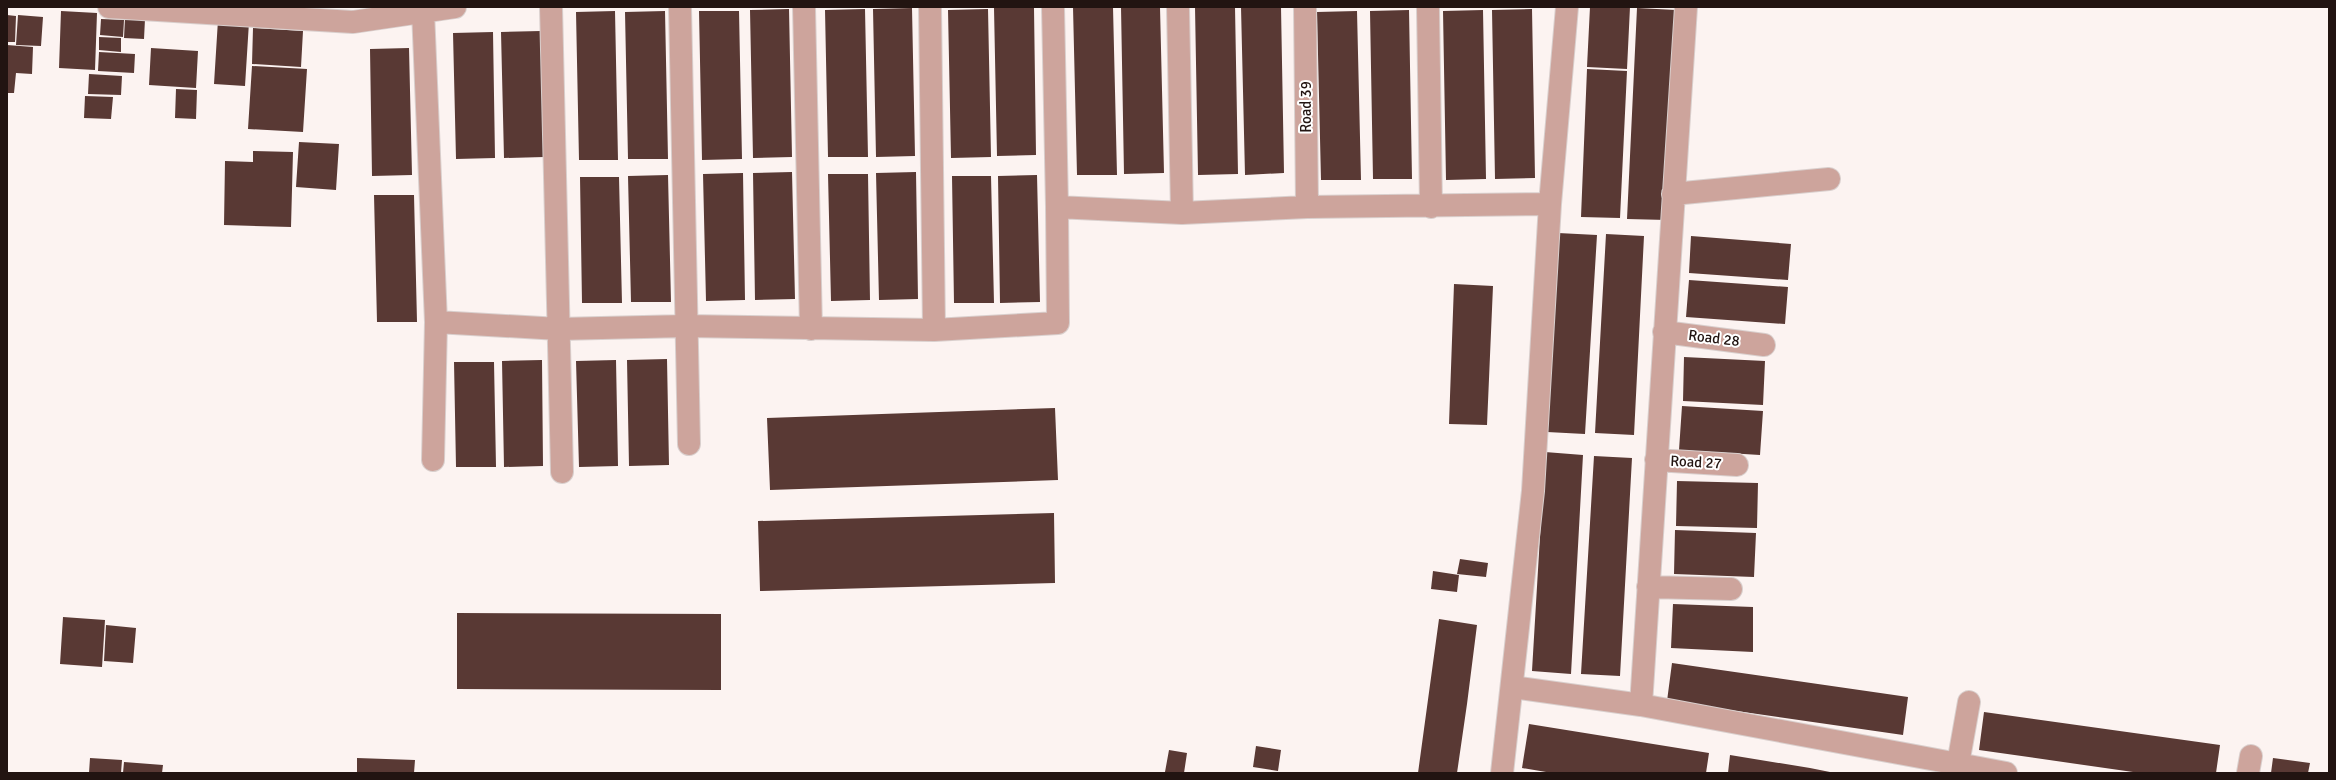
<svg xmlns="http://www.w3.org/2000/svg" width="2336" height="780" font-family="Signika,sans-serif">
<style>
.building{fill:#593934}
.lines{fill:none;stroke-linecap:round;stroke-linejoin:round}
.minor-casing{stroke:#d9cfcd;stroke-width:24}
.minor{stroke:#cda49c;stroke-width:22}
.labels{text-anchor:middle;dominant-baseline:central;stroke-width:4;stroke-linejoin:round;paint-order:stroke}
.street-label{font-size:15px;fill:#221411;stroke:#fff}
</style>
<rect width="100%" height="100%" fill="#fcf3f1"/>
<path class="building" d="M1073,7H1113L1117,175H1077Z
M1121,7H1160L1164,173L1124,174Z
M1195,7H1235L1238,174L1198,175Z
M1241,7H1281L1284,173L1245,175Z
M1590,7H1630L1627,69L1587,67Z
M912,8L915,156L876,157L873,9Z
M994,8H1034L1036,155L997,156Z
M1637,8L1676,10L1667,220L1627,219Z
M789,9L792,157L753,158L750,10Z
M865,9L868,157H828L825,10Z
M988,9L991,157L951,158L948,10Z
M1532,9L1535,178L1495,179L1492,10Z
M1409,10L1412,179H1373L1370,11Z
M1483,10L1486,179L1446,180L1443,11Z
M61,11L97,13L95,70L59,68Z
M615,11L618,160H579L576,12Z
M665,11L668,159H628L625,12Z
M699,11H739L742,159L702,160Z
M1357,11L1361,180H1321L1317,12Z
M7,15L16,16L15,42H7Z
M18,15L43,17L41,46L16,45Z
M125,18L145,19L144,39L124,38Z
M101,19L124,20L123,37L100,35Z
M218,20L249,22L245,86L214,84Z
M253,28L303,31L301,67L252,64Z
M541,31L544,157L504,158L501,32Z
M493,32L495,158L456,159L453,33Z
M99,37L121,38V52L99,50Z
M7,45L33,47L32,74L16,73L14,93H7Z
M151,48L198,51L196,88L149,85Z
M409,48L412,175L372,176L370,49Z
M99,52L135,54L134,73L98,71Z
M252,66L307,69L303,132L248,129Z
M1587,69L1627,71L1620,218L1581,217Z
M89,74L122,76L121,95L88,94Z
M176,89L197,90L196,119L175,118Z
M85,96L113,97L111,119L84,118Z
M299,142L339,144L336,190L296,187Z
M253,151L293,152L291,227L224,225L225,161L253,162Z
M792,172L795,299L755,300L753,173Z
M916,172L918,299L879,300L876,173Z
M743,173L745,300L706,301L703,174Z
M828,174H868L870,300L831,301Z
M668,175L671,302H631L628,176Z
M1037,175L1040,302L1000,303L998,176Z
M952,176H991L994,303H954Z
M580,177H619L622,303H582Z
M374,195H414L417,322H377Z
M1558,233L1597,235L1585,434L1547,432Z
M1606,234L1644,236L1634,435L1595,433Z
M1691,236L1791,244L1788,280L1689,273Z
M1689,280L1788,287L1785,324L1686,317Z
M1454,284L1493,286L1487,425L1449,424Z
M1684,357L1765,361L1763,405L1683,401Z
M667,359L669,465L629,466L627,360Z
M542,360L543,466L504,467L502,361Z
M616,360L618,466L579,467L576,361Z
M454,362H494L496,467H456Z
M1682,406L1763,411L1760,455L1679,450Z
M1055,408L1058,480L770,490L767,418Z
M1545,452L1583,455L1571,674L1532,671Z
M1594,456L1632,458L1620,676L1581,674Z
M1677,481L1758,483L1757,528L1676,526Z
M1054,513L1055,583L760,591L758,521Z
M1675,530L1756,533L1754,577L1674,574Z
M1460,559L1488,563L1486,577L1457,574Z
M1433,571L1459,575L1457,592L1431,589Z
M1673,604L1753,607V652L1671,648Z
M457,613L721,614V690L457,689Z
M63,617L105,620L102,667L60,664Z
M1439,619L1477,625L1467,704L1457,773H1418Z
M106,625L136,628L133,663L104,661Z
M1672,663L1908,697L1903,735L1667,701Z
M1984,712L2220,745L2216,773H2140L1979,750Z
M1529,724L1709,753L1706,773H1552L1522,768Z
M1256,746L1281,750L1278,771L1253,767Z
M1169,750L1187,753L1184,773L1165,772Z
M1730,755L1810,768L1835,773H1728Z
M90,758L122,760L121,773H89Z
M357,758L415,760L414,773H357Z
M2273,758L2310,763L2308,773H2271Z
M124,762L163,765L162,773H123Z"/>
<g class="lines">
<g class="minor-casing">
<path id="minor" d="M109,7L353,22L455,7
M551,7L562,472
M680,7L689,444
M804,7L811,329
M930,7L934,330
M1053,7L1057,207
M1178,7L1182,213
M1305,7L1307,207
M1428,7L1431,207
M423,11L436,322
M1673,194L1829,179
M1664,332L1764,345
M433,460L436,322L559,329L686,326L934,330L1058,323L1057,207L1182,213L1307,207L1550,204
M1656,460L1737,465
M1648,587L1731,589
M1512,687L1641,705L1958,764L1957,773
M1969,702L1958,764L2006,773
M1641,705L1686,7
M1502,773L1533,491L1550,204L1567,7
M2248,773L2251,756"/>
</g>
<use href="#minor" class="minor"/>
</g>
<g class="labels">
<g class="street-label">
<text transform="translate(1306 107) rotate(-90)">Road 39</text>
<text transform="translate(1714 338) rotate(7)">Road 28</text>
<text transform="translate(1696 462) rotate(3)">Road 27</text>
</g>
</g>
<rect width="2336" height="780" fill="none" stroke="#221411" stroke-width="16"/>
</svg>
